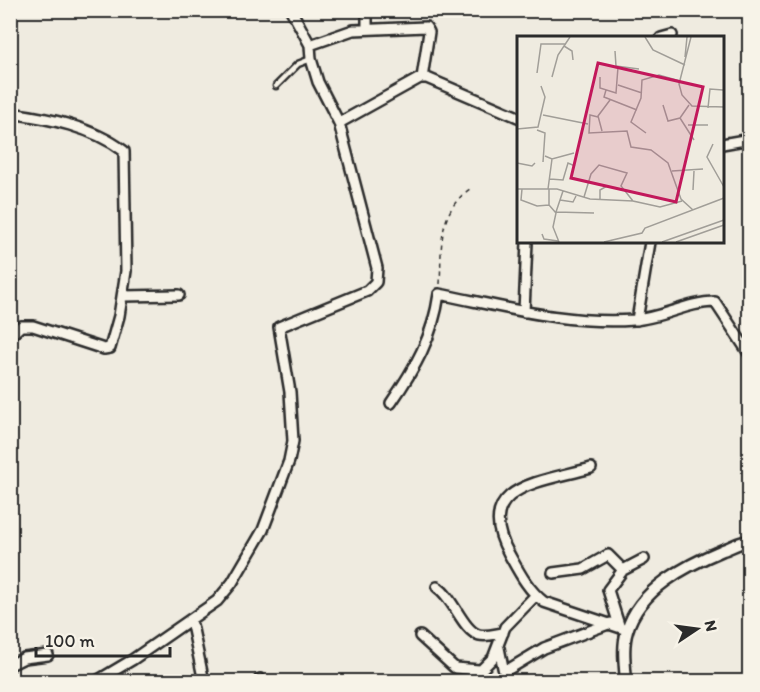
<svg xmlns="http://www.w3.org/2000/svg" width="760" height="692" font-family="Itim,sans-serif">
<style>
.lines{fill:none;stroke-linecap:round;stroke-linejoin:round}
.service-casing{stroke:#2b2b2b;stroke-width:9}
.minor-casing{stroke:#2b2b2b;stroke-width:14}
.tertiary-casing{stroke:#2b2b2b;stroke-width:15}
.path{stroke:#2b2b2b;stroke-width:1.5;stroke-dasharray:4.5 4.5;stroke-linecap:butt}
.service{stroke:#f7f3e8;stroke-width:4.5}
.minor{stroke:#f7f3e8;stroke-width:9}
.tertiary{stroke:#f7f3e8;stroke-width:10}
.inset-road{fill:none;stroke:#a19e98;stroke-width:1.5}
.view{fill:#c2185b;fill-opacity:0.15;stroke:#c2185b;stroke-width:3}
.inset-edge{fill:none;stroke:#2b2b2b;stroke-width:3}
</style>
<rect width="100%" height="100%" fill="#efebe0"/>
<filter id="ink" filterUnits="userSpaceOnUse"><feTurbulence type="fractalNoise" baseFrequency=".0167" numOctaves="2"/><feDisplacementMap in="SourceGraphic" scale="12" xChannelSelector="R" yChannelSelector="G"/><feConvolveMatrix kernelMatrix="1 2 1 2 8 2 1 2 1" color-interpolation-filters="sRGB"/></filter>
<g filter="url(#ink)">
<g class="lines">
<g class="service-casing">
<path id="service" d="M276,86L298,64L311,59"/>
</g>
<g class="minor-casing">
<path id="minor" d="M291,10L310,45
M367,29V10
M661,38L672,35
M10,113C48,118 93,127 124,151L126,271L119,316L110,348L104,349L33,326H21L10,336
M339,123L420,78H427L518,117
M722,144L750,139
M123,296L179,295
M524,312L527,242
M637,320L650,242
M391,403C415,368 433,337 439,294C504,307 568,325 634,320C662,318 688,302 715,302L750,355
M591,468C543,482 471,485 509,554C519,572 528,590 544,602L627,630
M553,573L583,569L608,555L623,570
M437,587C453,597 463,631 479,635C487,637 495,634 503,633
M191,620L204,682
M619,625L608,590L623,570L644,559
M420,636L455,668L479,670
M499,648L506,682
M10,665L24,658L48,655
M504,672L544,648L611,623
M10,677L12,682
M95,682L132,660L217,601L232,583L263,530L289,461L293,441L290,392L279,327L367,291L376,282L377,268L339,123L318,82L311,59L310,45L353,30L426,27L429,32L422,78
M258,682L260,679
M464,682L481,670L493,658L505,627L536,595"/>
</g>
<g class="tertiary-casing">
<path id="tertiary" d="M626,682C625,665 622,647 627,631C639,589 687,565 723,550C732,547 741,541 750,541"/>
</g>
<path class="path" d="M440,284C442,247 437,212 470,189"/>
<use href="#service" class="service"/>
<use href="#minor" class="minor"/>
<use href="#tertiary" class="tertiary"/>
</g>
</g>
<g transform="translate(517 36)">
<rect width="207" height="207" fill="#efebe0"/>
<path class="inset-road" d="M128,1L136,14L168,29M174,1L162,48L165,59L175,70L207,71M47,10L55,15L56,24M98,15L99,30L122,33M168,21L170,1M20,37L24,8H49M35,41L41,19L53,1M83,41V52L99,57L101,31M101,49L125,57M89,54L87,61L120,74M146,69L151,85L163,82L172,69M191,72L193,53L206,54M26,79L71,88M81,81L73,79L72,97L110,95L114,111L134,114L151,127L164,163L176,174M163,82L177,104M171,89H191M0,93L21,91L28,61L24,50M20,94L28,97L26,126M85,95L81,80L93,64M129,97L114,86L124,62L125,44L142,39L163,45M196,108L190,121L207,151M28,120L35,123L57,117M0,127L15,130L18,127M155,135L186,133M33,143L46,144L51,127L58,130M0,153H40L73,163L116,165M5,153L4,164L20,170L32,169M31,153L35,123M32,153V169L39,177L36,191L42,206M176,154L177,135M67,161L74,138L82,129L110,137L104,150L116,165L143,171L165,165M43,164L56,166L59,160M83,164V154L90,150M39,176L77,177M39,176L46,155M25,198L27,203L41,205M87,206L125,197L128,192L207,162M145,206L207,184M159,206L207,189"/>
<path class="view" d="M81,27L186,51L159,166L54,142Z"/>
<rect width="207" height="207" class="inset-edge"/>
</g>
<rect width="760" height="692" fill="none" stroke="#f7f3e8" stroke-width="36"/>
<rect x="18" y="18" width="724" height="656" fill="none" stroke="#2b2b2b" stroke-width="2" filter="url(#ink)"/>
<g transform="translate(697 629) rotate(77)" stroke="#f7f3e8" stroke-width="4.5" paint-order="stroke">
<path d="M0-4.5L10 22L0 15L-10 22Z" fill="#2b2b2b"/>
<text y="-9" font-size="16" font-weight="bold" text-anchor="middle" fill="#2b2b2b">N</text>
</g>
<path d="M36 647v9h134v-9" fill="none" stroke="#2b2b2b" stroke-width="3"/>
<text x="45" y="647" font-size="18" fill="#2b2b2b" stroke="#f7f3e8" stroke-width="4.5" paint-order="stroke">100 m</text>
</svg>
